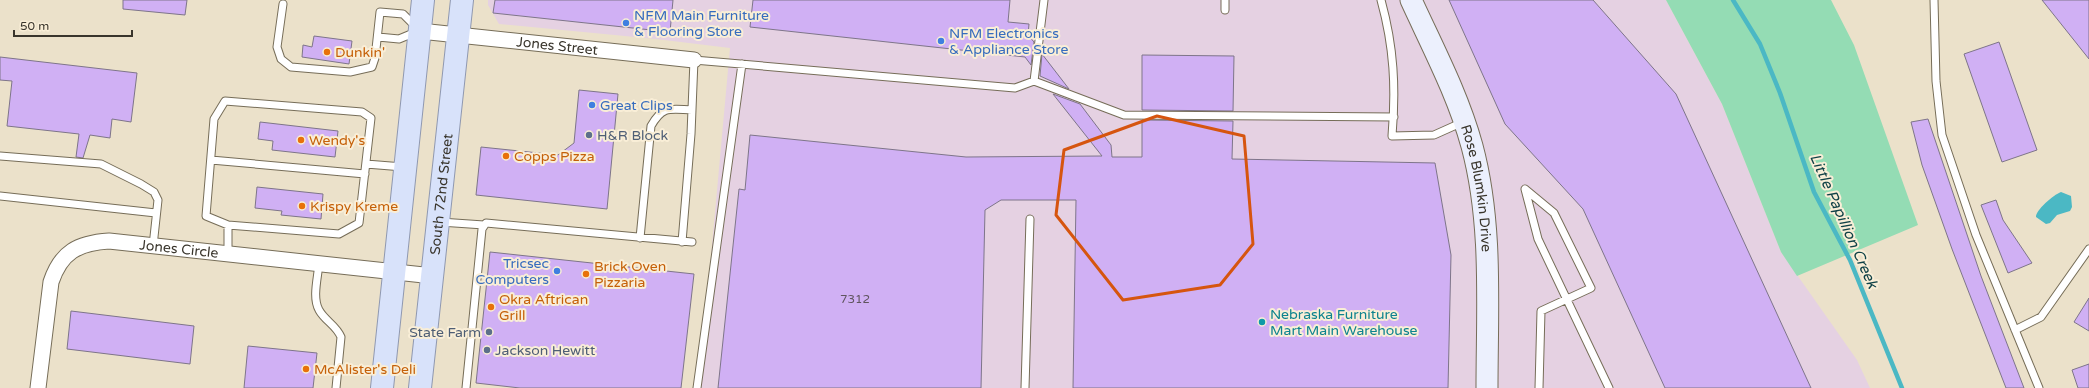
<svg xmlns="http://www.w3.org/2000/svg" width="2089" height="388" font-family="'Varela Round',sans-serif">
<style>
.commercial{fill:#e5d1e2}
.green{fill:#94dcb4}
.water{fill:#4bb8c4}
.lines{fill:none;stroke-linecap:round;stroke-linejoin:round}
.stream{stroke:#4bb8c4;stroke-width:4.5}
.building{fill:#d0b0f4;stroke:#7e7589}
.lane-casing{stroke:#766d58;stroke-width:9}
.street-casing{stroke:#766d58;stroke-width:17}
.secondary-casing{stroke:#766d58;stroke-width:23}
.primary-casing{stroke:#8f98b0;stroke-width:24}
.lane{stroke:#fff;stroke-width:7}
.street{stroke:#fff;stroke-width:15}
.secondary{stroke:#ecf0fd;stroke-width:21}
.primary{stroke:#d8e2fa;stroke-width:22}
.marked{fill:none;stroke:#d6550f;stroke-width:3;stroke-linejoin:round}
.shop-dot{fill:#3f7fe0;stroke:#f9eed7;stroke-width:1.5}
.food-dot{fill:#e8710a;stroke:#f9eed7;stroke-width:1.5}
.service-dot{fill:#5c6f8a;stroke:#f9eed7;stroke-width:1.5}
.culture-dot{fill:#0f9aa8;stroke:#f9eed7;stroke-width:1.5}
.labels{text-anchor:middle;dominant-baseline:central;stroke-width:4;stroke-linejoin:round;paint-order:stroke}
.number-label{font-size:12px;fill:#5f545e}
.shop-label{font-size:14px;fill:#366cbe;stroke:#f9eed7;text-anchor:start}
.street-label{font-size:14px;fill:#39352c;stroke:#f9eed7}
.food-label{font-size:14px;fill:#c56008;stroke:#f9eed7;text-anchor:start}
.service-label{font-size:14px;fill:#4e5e75;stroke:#f9eed7;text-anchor:start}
.culture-label{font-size:14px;fill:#0d838f;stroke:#f9eed7;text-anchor:start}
.water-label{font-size:15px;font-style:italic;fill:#104247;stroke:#f9eed7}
</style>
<rect width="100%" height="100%" fill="#ebe1ca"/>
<path class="commercial" d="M488,0H1666L1722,104L1781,252L1857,360L1870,388H699L730,48L656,39L499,24L488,5Z"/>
<path class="green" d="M1666,0H1831L1854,45L1918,225L1797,276L1781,252L1722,104Z"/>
<path class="water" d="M2061,192L2071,196L2072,207L2070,211L2057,215L2050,223L2046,224L2036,217C2036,210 2053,195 2061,192Z"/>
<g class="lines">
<path class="stream" d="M1733,0L1760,44L1780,93L1814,192L1850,260L1902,388"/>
</g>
<path class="building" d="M123,0H187L185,15L123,9Z
M495,0H673L670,32L493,13Z
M753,0H1010L1008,22L1029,24L1028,35L1034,42L1031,65L1025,57L750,27Z
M1449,0H1593L1676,94L1811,388H1665L1583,209L1505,124Z
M2042,0H2089V59Z
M314,36L352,41L349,64L302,57L303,45L312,47Z
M1999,42L2037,150L2002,162L1964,54Z
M1042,54L1069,89L1040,76Z
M1142,55L1234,56L1233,111L1142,110Z
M0,57L137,73L131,122L112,119L110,138L90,135L83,158L76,157L79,134L7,126L12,81L0,80Z
M579,90L618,94L607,209L476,195L481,147L558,155L574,143Z
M1053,94L1080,104L1111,145L1112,157H1142V120L1233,121L1232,159L1435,163L1451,255L1448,388H1073L1076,200H1001L985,210L981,388H718L739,189L745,190L750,135L966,157L1102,156Z
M1928,119L1981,276L2024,388H2006L1952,249L1922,165L1911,122Z
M260,122L338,131L335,157L272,150L273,141L258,139Z
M257,187L323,194L321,219L281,215L282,211L255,208Z
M1996,200L2003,220L2032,263L2008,273L1981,205Z
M490,252L694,274L681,388H520L476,383Z
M2089,298V331L2074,322Z
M71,311L194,326L190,364L67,349Z
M248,346L317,353L313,388H244Z
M2089,364V388H2078L2072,370Z"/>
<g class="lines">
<g class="lane-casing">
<path id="lane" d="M1381,0C1394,47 1396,88 1392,136L1434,135L1463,122
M1934,0L1936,81L1942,135L1976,235L2039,388
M283,4L277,47L281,59L291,67L350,72L372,67L375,58L380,12L403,14L416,27
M1225,10V0
M378,37L399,39L416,32
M1034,81L1124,115L1394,117
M225,101L362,112L371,118L359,223L339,234L228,225L206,216L214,119Z
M0,156L101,164L141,184L154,192L158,200L153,246
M211,160L365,174
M366,164L403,167
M0,196L156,213
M440,222L484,225
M640,238L651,126C663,105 670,109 692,110
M682,242L691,134L694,60L1015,88L1034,81L1044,0
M228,254V225
M319,263C318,277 312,298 319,310C325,321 336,325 341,337L336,388
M2015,330L2041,317L2089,249
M466,388L482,229L486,223L692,242
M697,388L742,64
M1025,388L1030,219
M1539,388L1541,311L1591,288L1554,213L1525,189L1538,239L1609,388"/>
</g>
<g class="street-casing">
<g id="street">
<path id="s1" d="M420,31L694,60"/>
<path id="s2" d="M38,388L51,282C61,252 78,243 109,241L433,276"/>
</g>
</g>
<g class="secondary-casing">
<g id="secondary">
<path id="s3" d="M1411,0C1433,48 1458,95 1472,146C1493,224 1487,308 1487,388"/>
</g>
</g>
<g class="primary-casing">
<g id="primary">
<path d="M382,388L423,0"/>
<path id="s4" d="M420,388L462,0"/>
</g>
</g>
<use href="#lane" class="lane"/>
<use href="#street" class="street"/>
<use href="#secondary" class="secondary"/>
<use href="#primary" class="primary"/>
</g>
<path class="marked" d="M1157,116L1244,136L1253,244L1220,285L1123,300L1056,215L1064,150Z"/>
<g class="shop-dot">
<circle cx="626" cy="23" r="4"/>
<circle cx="941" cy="41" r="4"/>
<circle cx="592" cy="105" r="4"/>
<circle cx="557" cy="271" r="4"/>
</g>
<g class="food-dot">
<circle cx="327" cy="52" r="4"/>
<circle cx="301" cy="140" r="4"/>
<circle cx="506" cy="156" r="4"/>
<circle cx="302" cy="206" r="4"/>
<circle cx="586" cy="274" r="4"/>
<circle cx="491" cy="307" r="4"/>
<circle cx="306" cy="369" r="4"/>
</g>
<g class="service-dot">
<circle cx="589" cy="135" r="4"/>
<circle cx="489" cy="332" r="4"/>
<circle cx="487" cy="350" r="4"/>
</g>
<circle class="culture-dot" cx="1262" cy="322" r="4"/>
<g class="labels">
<g class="number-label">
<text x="855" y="299">7312</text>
</g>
<g class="shop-label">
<text x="634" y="15">NFM Main Furniture<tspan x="634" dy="16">&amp; Flooring Store</tspan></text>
<text x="949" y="33">NFM Electronics<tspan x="949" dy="16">&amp; Appliance Store</tspan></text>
<text x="600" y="105">Great Clips</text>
<text x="549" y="263" text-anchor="end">Tricsec<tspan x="549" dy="16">Computers</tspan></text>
</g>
<g class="street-label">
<text stroke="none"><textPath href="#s1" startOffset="138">Jones Street</textPath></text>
<text stroke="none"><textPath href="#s3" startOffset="201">Rose Blumkin Drive</textPath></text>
<text stroke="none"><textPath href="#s4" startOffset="195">South 72nd Street</textPath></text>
<text stroke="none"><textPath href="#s2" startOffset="254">Jones Circle</textPath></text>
</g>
<g class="food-label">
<text x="335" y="52">Dunkin'</text>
<text x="309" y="140">Wendy's</text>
<text x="514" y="156">Copps Pizza</text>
<text x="310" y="206">Krispy Kreme</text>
<text x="594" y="266">Brick Oven<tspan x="594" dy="16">Pizzaria</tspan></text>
<text x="499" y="299">Okra Aftrican<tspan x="499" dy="16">Grill</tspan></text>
<text x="314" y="369">McAlister's Deli</text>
</g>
<g class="service-label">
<text x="597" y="135">H&amp;R Block</text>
<text x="481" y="332" text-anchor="end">State Farm</text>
<text x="495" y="350">Jackson Hewitt</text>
</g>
<g class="culture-label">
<text x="1270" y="314">Nebraska Furniture<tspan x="1270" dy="16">Mart Main Warehouse</tspan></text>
</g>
<g class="water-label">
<text transform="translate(1844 221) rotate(66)">Little Papillion Creek</text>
</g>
</g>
<path d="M14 30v6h118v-6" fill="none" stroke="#39352c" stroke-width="2"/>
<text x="20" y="30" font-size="12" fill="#39352c" stroke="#f9eed7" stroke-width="3" paint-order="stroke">50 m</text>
</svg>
